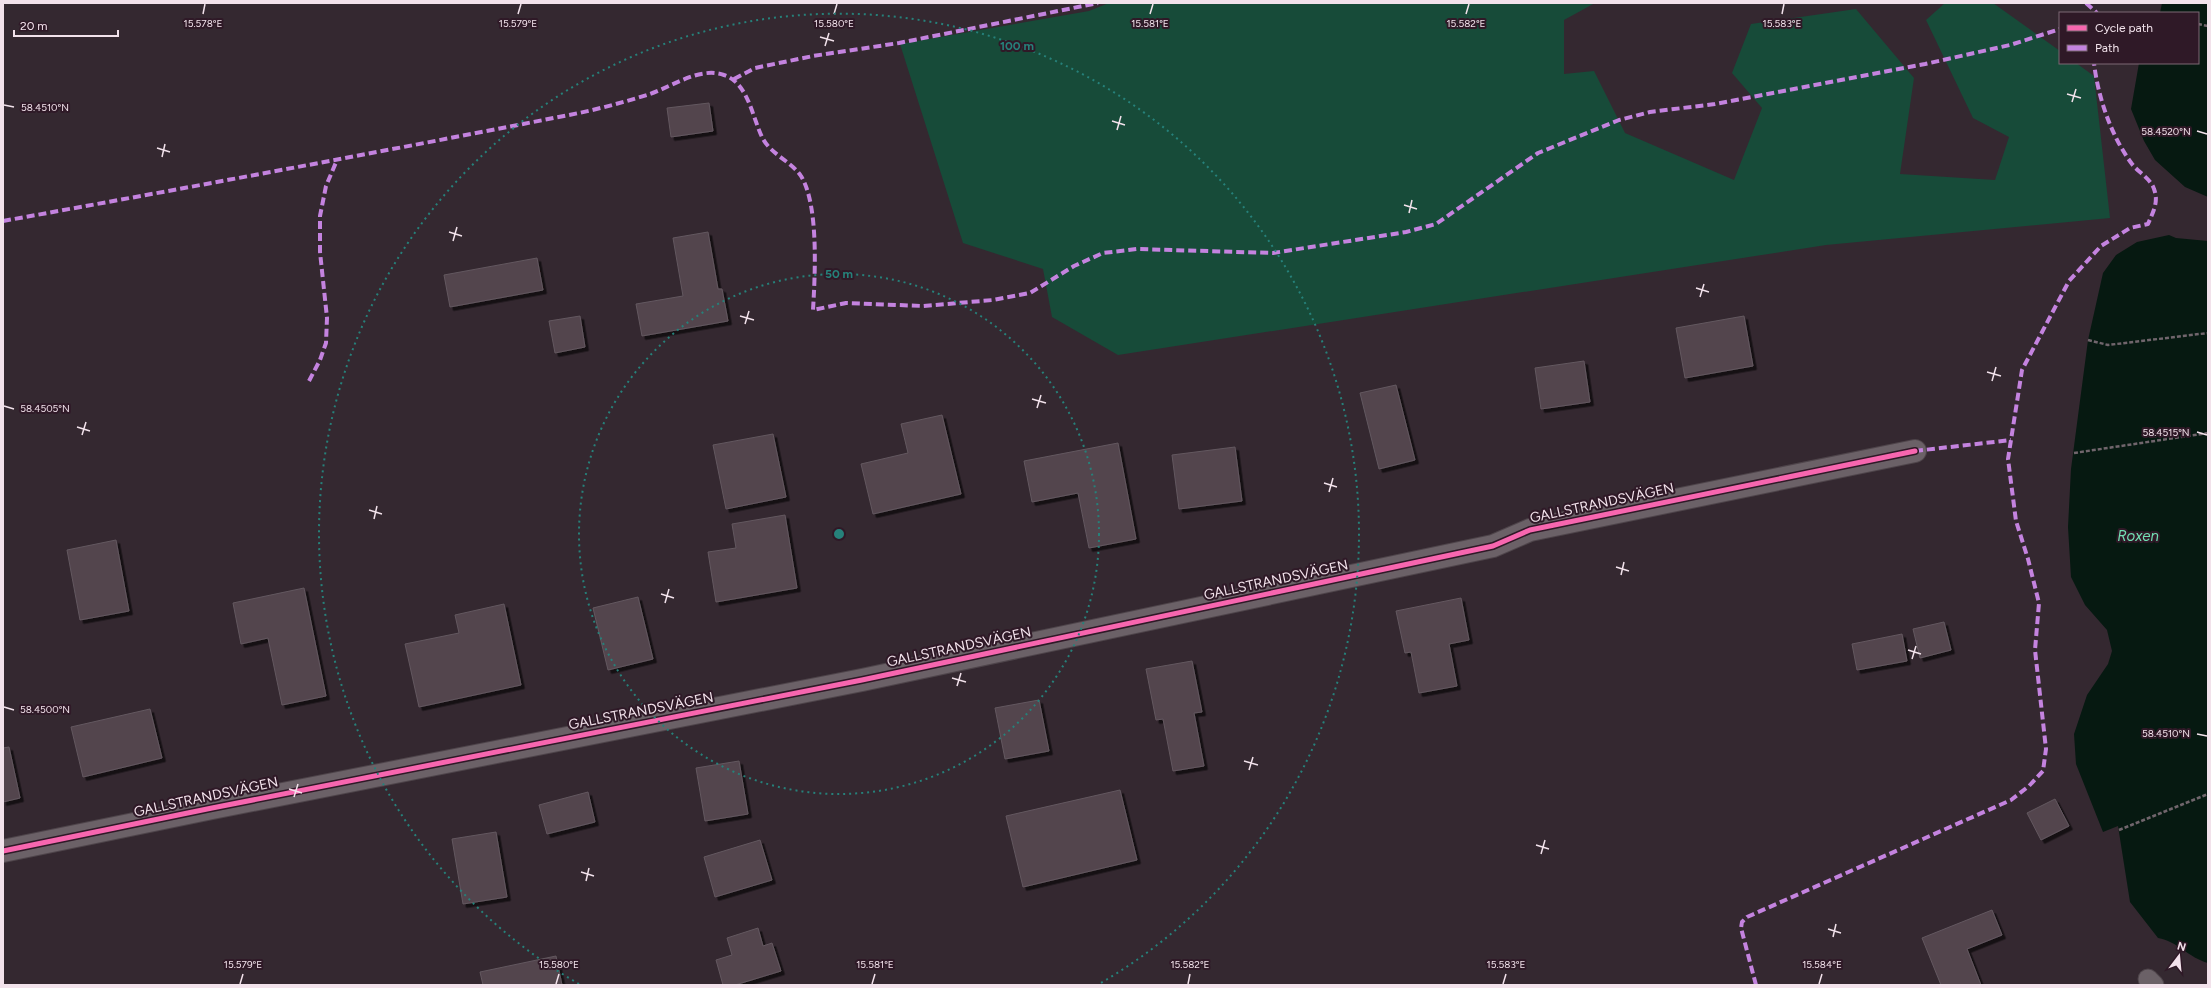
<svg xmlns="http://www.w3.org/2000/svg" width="2211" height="988" font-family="Figtree,sans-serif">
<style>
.green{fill:#174b39}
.water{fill:#061911}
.building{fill:#53444e;stroke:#63585f;filter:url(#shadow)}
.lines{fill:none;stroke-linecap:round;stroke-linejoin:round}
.lane-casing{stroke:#4e444a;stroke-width:21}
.street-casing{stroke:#4e444a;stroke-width:24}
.path{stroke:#70656c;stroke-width:2.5;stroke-dasharray:4 2;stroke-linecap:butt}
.lane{stroke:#6b6167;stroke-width:19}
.street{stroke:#6b6167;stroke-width:22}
.quiet{stroke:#c483df;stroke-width:4;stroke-dasharray:8 4;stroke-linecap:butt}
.cycleway-casing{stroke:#2f1927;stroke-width:8}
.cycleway{stroke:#f766af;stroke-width:5}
.ticks{fill:none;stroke:#f2e2eb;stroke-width:1.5}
.ring{fill:none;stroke:#26817a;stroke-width:2;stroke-dasharray:2 4}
.labels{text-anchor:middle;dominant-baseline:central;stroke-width:4;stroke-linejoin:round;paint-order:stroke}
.street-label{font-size:14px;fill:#f2e2eb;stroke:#2f1927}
.water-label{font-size:15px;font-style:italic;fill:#72dfb3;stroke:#2f1927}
.ticks-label{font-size:10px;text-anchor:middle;fill:#f2e2eb;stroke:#2f1927;stroke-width:4;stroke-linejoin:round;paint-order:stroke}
.centre{fill:#26817a;stroke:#2f1927;stroke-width:2}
.ring-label{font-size:12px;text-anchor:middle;font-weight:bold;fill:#26817a;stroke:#2f1927;stroke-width:4;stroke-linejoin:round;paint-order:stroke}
</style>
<defs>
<filter id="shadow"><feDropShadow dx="3.5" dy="3.5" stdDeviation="0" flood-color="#0009"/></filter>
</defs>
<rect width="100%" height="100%" fill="#342830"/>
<path class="green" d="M1109,3H1595L1564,20V74L1594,71L1625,133L1734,180L1762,108L1732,73L1751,24L1856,9L1914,78L1900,174L1995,180L2009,137L1973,118L1926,20L1945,3H1993L2060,51V63H2076L2094,76L2110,218L1826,245L1118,355L1052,317L1043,269L963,243L900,44L1089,11Z"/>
<path class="water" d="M2162,3H2208V197L2185,187L2155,160L2144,141L2131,109L2139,63H2198V13H2160Z
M2169,235L2176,238L2208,241V963C2189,958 2177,941 2158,938L2130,902L2118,826L2103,832L2076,764L2074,734L2087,695L2108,664L2112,651L2107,630L2085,605L2071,577L2068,527L2071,469L2088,340L2103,273L2116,255L2137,242Z"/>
<path class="building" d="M709,103L713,131L671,137L667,108Z
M708,232L718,289H722L728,321L642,336L636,304L683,296L673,238Z
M537,258L543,290L450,307L444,275Z
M580,316L585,347L555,353L549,321Z
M1744,316L1753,366L1685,378L1676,328Z
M1584,361L1590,402L1541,409L1535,368Z
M1396,385L1415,460L1379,469L1360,393Z
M942,415L961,494L873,514L861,464L908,453L901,424Z
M773,434L786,497L726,509L713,445Z
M1118,443L1136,539L1089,548L1078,493L1032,502L1024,461Z
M1235,447L1242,501L1179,509L1172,455Z
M785,515L797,588L716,602L708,552L736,548L732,524Z
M116,540L129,611L80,620L67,550Z
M304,588L326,696L282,705L268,638L241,644L233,603Z
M638,597L653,659L608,670L593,608Z
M1461,598L1469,640L1449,644L1457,686L1419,693L1411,652L1405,653L1396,611Z
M504,604L521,685L419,707L405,644L459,633L455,615Z
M1944,622L1951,650L1920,658L1913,629Z
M1902,634L1907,661L1857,670L1852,644Z
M1192,661L1202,712L1194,713L1204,766L1173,771L1163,719L1156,720L1146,669Z
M1039,700L1049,751L1005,759L995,708Z
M150,709L162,758L83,777L71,727Z
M9,747L20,798L3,802V748Z
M739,761L748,814L705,821L696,768Z
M1120,790L1137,860L1023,887L1006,816Z
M588,792L595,822L547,834L539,805Z
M2055,799L2069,826L2041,840L2027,813Z
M496,832L507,897L463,904L452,839Z
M760,840L772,880L715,897L704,857Z
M1992,910L2002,935L1967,949L1981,985H1941L1922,938Z
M758,928L763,946L772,943L781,971L735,985H723L716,960L732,955L727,938Z
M556,956L562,985H483L480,972Z"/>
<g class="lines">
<g class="lane-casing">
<path id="lane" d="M2148,979L2154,985"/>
</g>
<g class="street-casing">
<path id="street" d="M3,851L212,808L862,680L1493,546L1530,530L1915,451"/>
</g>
<path class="path" d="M2198,24L2208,26
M2088,340L2108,345L2208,333
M2074,453L2208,433
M2119,830L2208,794"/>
<use href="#lane" class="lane"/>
<use href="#street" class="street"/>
<path class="quiet" d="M2086,3L2097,13
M734,79L755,68L813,56L899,43L1098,3
M3,221C192,187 380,152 569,115C595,110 621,103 647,95C670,88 699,66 724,75C748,83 752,116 762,137C770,154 791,161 801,176C819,205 815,276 813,310L846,303L923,306L993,300L1030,293L1074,266L1103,253L1137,249L1273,253L1406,232L1436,224L1538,153L1619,120L1650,112L1715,104L1925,64L2010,45L2060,29
M309,381L320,360L326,343L327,318L320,252V216L326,186L337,160
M1915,451L2011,440
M1756,985L1741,928L1742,922L1747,917L2011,800L2029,786L2043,771L2046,749L2035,650L2039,603L2028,559L2016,521L2008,459L2022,370L2069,281L2101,246L2130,228L2148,224C2153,212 2159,202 2154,189C2151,179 2138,172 2132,164C2111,136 2098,97 2094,63"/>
<g class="cycleway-casing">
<path id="cycleway" d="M3,851L212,808L862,680L1493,546L1530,530L1915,451"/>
</g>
<use href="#cycleway" class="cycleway"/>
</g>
<path class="ticks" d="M203,14L205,4M518,14L521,4M834,14L837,4M1150,14L1153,4M1466,14L1469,4M1782,14L1784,4M820,37L834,41M825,46L829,33M2067,94L2081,98M2072,102L2076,89M4,105L14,107M1112,121L1125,125M1117,130L1121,116M2197,131L2207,134M157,148L170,152M162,157L165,144M1404,205L1417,209M1409,213L1412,200M449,232L462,236M453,241L457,227M1696,288L1709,292M1700,297L1704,284M740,316L754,320M745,324L749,311M1987,372L2001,376M1992,381L1996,367M1032,399L1046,403M4,406L14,409M1037,408L1041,395M77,427L90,431M2197,432L2207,435M82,435L86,422M1324,483L1337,487M1329,492L1333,478M369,510L382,514M374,519L377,506M1616,567L1629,571M1621,575L1624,562M661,594L674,598M665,603L669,589M1908,650L1921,654M1912,659L1916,646M952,678L966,682M957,686L961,673M4,707L14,710M2197,734L2207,736M1244,761L1258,765M1249,770L1253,757M289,789L302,793M294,797L298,784M1536,845L1549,849M1541,854L1545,840M581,872L594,876M586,881L589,868M1828,929L1841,933M1833,937L1836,924M240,984L243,974M556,984L559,974M872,984L875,974M1188,984L1190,974M1503,984L1506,974M1819,984L1822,974"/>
<g class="ring">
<circle cx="839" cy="534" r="260"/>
<path d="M579 984A520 520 0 1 1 1099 984"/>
</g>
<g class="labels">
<g class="street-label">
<text transform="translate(1602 503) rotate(-12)">GALLSTRANDSVÄGEN</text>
<text transform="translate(1276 580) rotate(-12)">GALLSTRANDSVÄGEN</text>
<text transform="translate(959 647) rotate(-12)">GALLSTRANDSVÄGEN</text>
<text transform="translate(641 711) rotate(-11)">GALLSTRANDSVÄGEN</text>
<text transform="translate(206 797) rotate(-12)">GALLSTRANDSVÄGEN</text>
</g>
<g class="water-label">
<text x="2138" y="536">Roxen</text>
</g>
</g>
<g class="ticks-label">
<text x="203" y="27">15.578°E</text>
<text x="518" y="27">15.579°E</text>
<text x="834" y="27">15.580°E</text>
<text x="1150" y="27">15.581°E</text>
<text x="1466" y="27">15.582°E</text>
<text x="1782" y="27">15.583°E</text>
<text x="45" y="111">58.4510°N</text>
<text x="2166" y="135">58.4520°N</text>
<text x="45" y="412">58.4505°N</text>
<text x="2166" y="436">58.4515°N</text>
<text x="45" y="713">58.4500°N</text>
<text x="2166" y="737">58.4510°N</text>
<text x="243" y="968">15.579°E</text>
<text x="559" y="968">15.580°E</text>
<text x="875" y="968">15.581°E</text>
<text x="1190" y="968">15.582°E</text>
<text x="1506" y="968">15.583°E</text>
<text x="1822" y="968">15.584°E</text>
</g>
<circle cx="839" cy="534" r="6" class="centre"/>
<g class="ring-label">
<text x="1017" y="50">100 m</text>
<text x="839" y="278">50 m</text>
</g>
<rect width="2211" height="988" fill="none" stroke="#f2e2eb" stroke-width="8"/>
<rect x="2059" y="12" width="140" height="52" fill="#2f1927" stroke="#7d6975"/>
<rect x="2067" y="25" width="20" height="6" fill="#f766af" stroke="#7d6975"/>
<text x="2095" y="32" font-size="12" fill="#f2e2eb">Cycle path</text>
<rect x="2067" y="45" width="20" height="6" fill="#c483df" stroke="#7d6975"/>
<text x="2095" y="52" font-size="12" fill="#f2e2eb">Path</text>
<g transform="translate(2179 956) rotate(16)" stroke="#2f1927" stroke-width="3" paint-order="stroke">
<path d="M0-3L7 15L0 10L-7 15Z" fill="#f2e2eb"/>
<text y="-6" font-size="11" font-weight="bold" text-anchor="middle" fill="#f2e2eb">N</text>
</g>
<path d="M14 30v6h104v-6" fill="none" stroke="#f2e2eb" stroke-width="2"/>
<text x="20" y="30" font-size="12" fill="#f2e2eb" stroke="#2f1927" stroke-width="3" paint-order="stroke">20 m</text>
</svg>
